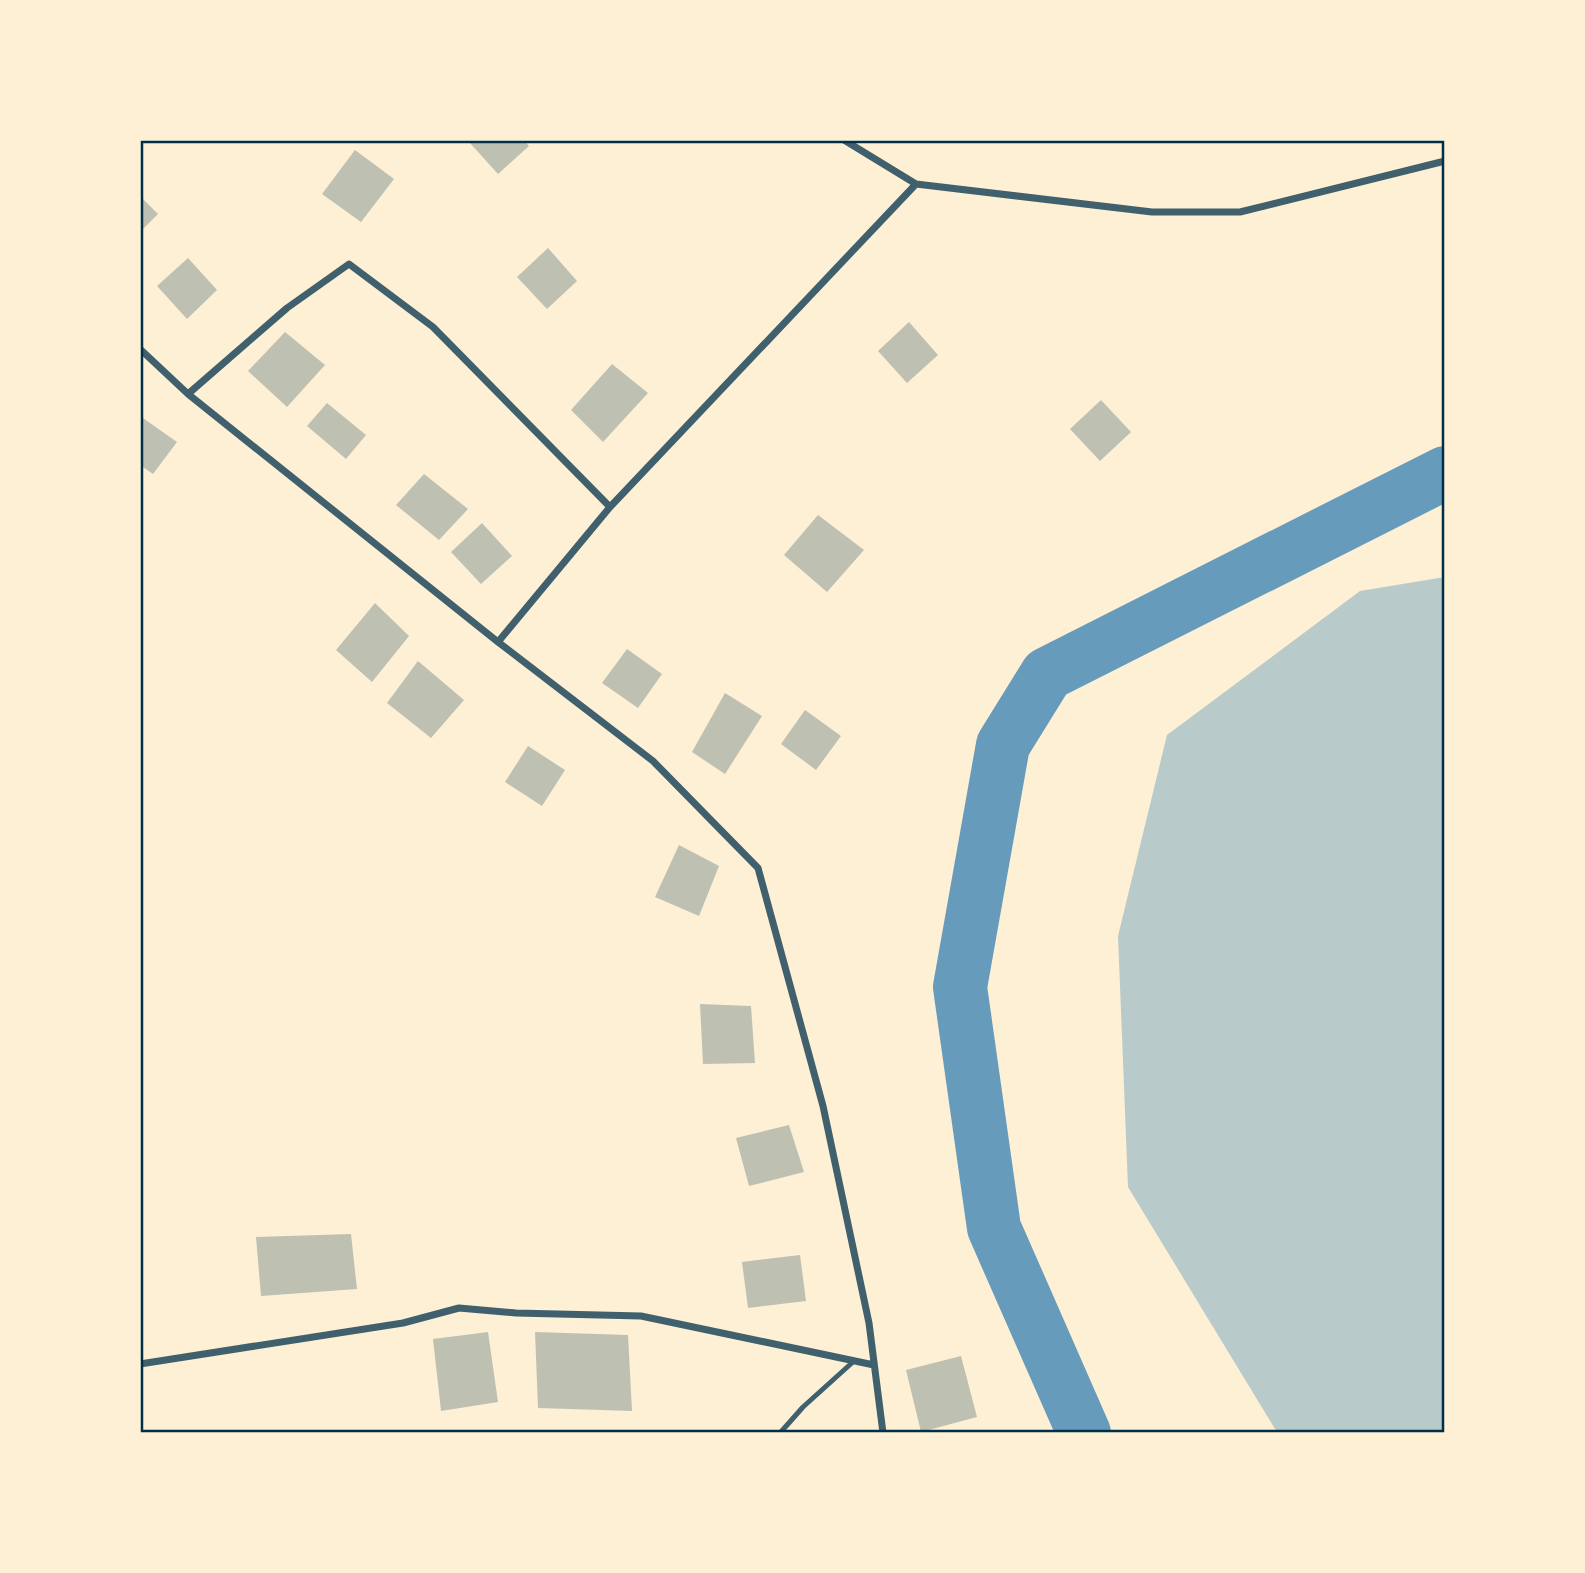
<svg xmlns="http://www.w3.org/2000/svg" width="1585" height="1573" font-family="'DejaVu Sans',sans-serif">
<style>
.green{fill:#b9caca}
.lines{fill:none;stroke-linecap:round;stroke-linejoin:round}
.river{stroke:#669bbc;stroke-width:54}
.building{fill:#bec0b2}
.service{stroke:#3f606c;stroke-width:5}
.minor{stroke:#3f606c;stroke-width:7}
.neatline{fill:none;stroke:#003049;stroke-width:2.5}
</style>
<rect width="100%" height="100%" fill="#fdf0d5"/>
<path class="green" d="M1445,577V1433H1279L1275,1429L1128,1187L1118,936L1167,735L1360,591Z"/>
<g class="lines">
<path class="river" d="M1084,1433L994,1228L960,987L1003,745L1047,674L1445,473"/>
</g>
<path class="building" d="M471,140H524L529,146L498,174L469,142Z
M355,150L394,179L361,222L322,194Z
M140,196L158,214L140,232Z
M548,248L577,281L547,309L517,277Z
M188,258L217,290L187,319L157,286Z
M909,322L938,355L907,383L878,351Z
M285,332L325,365L287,407L248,371Z
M612,364L648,393L603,442L571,410Z
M1101,400L1131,432L1100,461L1070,429Z
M327,403L366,435L346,459L307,426Z
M140,416L177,442L153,474L140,465Z
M424,474L468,509L439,540L396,505Z
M818,515L864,550L827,592L784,555Z
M482,523L512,556L481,584L451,552Z
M375,603L409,636L372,682L336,650Z
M627,649L662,674L638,708L602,683Z
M418,661L464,700L431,738L387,703Z
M725,693L762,716L725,774L692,752Z
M805,710L841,736L816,770L781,744Z
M528,746L565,770L542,806L505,782Z
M679,845L719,866L699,916L655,897Z
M700,1004L751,1006L755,1063L703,1064Z
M789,1125L804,1172L749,1186L736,1138Z
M351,1234L357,1289L261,1296L256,1237Z
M800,1255L806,1301L748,1308L742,1262Z
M488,1332L498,1402L441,1411L433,1339Z
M535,1332L628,1335L632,1411L538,1408Z
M961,1356L977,1417L921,1432L906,1370Z"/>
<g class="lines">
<path class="service" d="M780,1433L803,1407L854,1361"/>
<path class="minor" d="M844,140L916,184L1152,212H1240L1445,161
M140,349L188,394L498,642L653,761L758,868L823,1106L869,1323L883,1433
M188,394L287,308L349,264L433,327L610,507L916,184
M498,642L610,507
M140,1364L403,1323L459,1308L516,1313L641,1316L874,1365"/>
</g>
<rect width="1585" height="1573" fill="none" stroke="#fdf0d5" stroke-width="284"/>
<rect x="142" y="142" width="1301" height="1289" class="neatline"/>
</svg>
